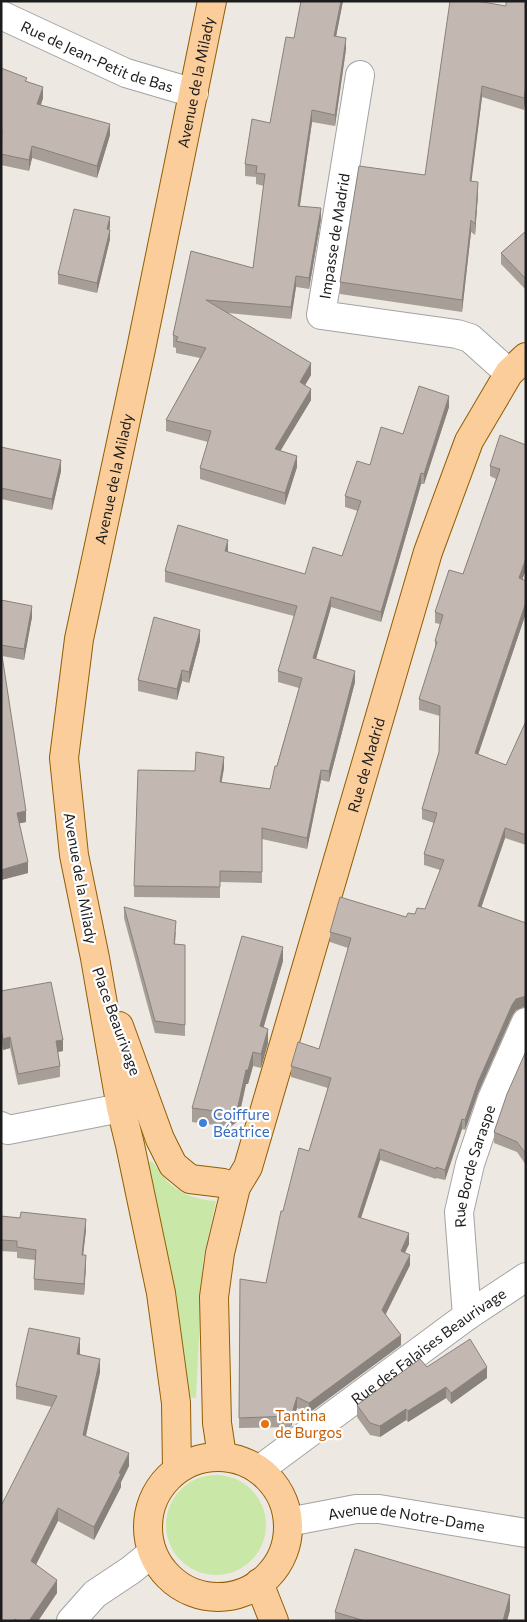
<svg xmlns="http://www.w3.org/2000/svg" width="527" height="1622" font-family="Commissioner,sans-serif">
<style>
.grass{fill:#c9e8a7}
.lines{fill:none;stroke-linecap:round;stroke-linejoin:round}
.minor-casing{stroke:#a3a3a3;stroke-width:30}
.major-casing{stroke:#925d02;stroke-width:30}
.minor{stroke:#fff;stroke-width:28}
.major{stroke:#facd9a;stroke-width:28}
.wall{fill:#a79e98}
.shaded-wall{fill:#88817c}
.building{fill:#c2b8b1;stroke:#88817c}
.shop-dot{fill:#3f7fe0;stroke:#fff;stroke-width:2}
.food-dot{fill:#e8710a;stroke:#fff;stroke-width:2}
.labels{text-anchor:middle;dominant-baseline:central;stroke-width:4.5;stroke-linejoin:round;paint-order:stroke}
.street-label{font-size:15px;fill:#1c1c1c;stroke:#fff}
.shop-label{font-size:15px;fill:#366cbe;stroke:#fff;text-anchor:start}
.food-label{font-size:15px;fill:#c56008;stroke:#fff;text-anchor:start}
</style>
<rect width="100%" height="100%" fill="#ede9e2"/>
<path class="grass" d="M151,1161C157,1166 161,1174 166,1180C180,1194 196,1200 216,1201L203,1260L196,1398L185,1397C175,1320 167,1242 149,1166V1162Z
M166 1525a50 50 0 1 1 100 0a50 50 0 1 1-100 0Z"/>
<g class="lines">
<g class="minor-casing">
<g id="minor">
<path id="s1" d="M1,15L126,73L194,93"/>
<path d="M360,75L321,315L457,334L470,338L509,373"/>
<path d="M1,1126L8,1130L121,1108"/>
<path id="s2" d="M467,1316L459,1212L470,1164L492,1099L526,1022"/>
<path id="s3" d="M259,1470L467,1316L526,1277"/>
<path id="s4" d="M288,1522L356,1509H379L526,1533"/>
<path d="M71,1621L95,1594L131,1570L152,1553"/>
</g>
</g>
<g class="major-casing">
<g id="major">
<path d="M119,1026L160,1139L173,1165L190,1179L223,1183L236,1187"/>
<path id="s5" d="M222,1456L217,1423L214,1297L220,1253L236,1187L248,1167L428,552L469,441L509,373L526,357"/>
<circle cx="218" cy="1527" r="70"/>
<path id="s6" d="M177,1469L176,1403L161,1293L130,1145L121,1108L95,958L74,855L64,758L79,639L141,349L212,1"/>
<path d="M259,1583L274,1621"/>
</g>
</g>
<use href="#minor" class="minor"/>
<use href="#major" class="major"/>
</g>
<path class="wall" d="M301,1H343L336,36L346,49L335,126L312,122L300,206L321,219L309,289L296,287L291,319L228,313L311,375L305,385L311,400L280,451L297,467L285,505L200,479V468L208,442L166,431V420L200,358L176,353V348L173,347V335L191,251L253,268L264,186L256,184V177L245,176V164L270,123L294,38Z
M526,1L524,110L482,97L471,181L478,194L475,235L471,232L462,312L340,294V282L425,175L506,6Z
M1,68L27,81L43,98L41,105L110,135L97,178L32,158L29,171L1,165Z
M110,226L109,230L110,239L97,293L58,284V274Z
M526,231V290L501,264V253Z
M449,407L424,484H421L381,622L331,607L316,659L355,682L329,782L321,780L307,849L262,839V883L220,882V898L134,897V886L195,771L224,768L221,782L270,789L299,688L278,682V671L294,616L165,582V571L228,550V552L305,574L342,556L358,511L345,507V496L370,465L403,434Z
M526,445V569L522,580L526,581V613L478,754L506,765L526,721V845L505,838L481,908L526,923V1007L516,1010L512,1016L478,1093L465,1130L462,1129L445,1180L436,1178V1179L380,1160L361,1218L409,1244L405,1252L410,1265L386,1314L401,1345L309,1413L297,1408L291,1427L239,1428L240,1279L266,1283L283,1211L309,1151L328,1088L291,1077V1066L319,1049L348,948L330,942V932L406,917L425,909L440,870L424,865V854L434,823L422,819V809L439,752L440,716L419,710V699L435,649V641L440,624L435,623V612L463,574L496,479L490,476V466Z
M1,447L61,471L52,510L1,499Z
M1,600L32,617L24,660L2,656L26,822L19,823L28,873L1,880Z
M200,641L189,683L182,681L177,700L138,691V680Z
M124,907L176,932L175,944L185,945V1036L155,1033L124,918Z
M283,961L263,1027L268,1043L261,1068L253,1066L248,1084H246L238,1121L230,1127L192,1122V1108Z
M1,991L63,1051L58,1052L60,1066V1077L18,1085L10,1048L3,1050L1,1040Z
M526,1050V1165L517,1152L494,1143V1132Z
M1,1216L86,1230L83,1255L86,1266L84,1295L34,1290V1279L35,1260L17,1258V1252L1,1251Z
M80,1351V1354L100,1372L86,1436L129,1466L121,1482V1487L94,1540L58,1521L36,1565L57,1593L38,1621H1L52,1407L16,1399V1386Z
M427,1367L487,1378L451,1404L446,1398L408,1422L406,1420L380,1437L370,1435L357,1417V1405Z
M510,1610L507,1621H335V1612Z"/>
<path class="shaded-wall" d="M341,1H343L334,47V36Z
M346,38V49L335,126V115Z
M482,86V97L470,193V181Z
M526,86V97L524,110V98Z
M43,87V98L37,115V104Z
M312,110V122L298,217V206Z
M110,124V135L97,178V166Z
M32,146V158L29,171V160Z
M478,182V194L475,235V224Z
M321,208V219L309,289V278Z
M110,217V226L107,239V229Z
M471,220V232L462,312V300Z
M110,230V239L97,293V283Z
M296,276V287L291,319V307Z
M311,363V375L300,394V382Z
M311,389V400L275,460V449Z
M449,396V407L424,484V474Z
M297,456V467L285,505V493Z
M61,460V471L52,510V499Z
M421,473V484L381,622V612Z
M228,540V550L225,562V551Z
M526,558V569L519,589V578Z
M331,597V607L313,669V658Z
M526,602V613L475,764V753Z
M32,606V617L24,660V649Z
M200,630V641L189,683V672Z
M182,670V681L177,700V689Z
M355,671V682L329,782V771Z
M224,757V768L220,792V782Z
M321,770V780L307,849V838Z
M26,811V822L17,824V813Z
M505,828V838L478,917V906Z
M28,862V873L1,880V870Z
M283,947V961L260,1040V1026Z
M525,996V1006L516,1010L512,1016L478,1093L465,1130V1120L478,1082L512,1005L516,999Z
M268,1029V1043L261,1068V1054Z
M10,1037V1048L3,1050V1039Z
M63,1040V1051L56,1052V1041Z
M253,1052V1066L248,1084H246L238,1121L230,1127V1113Z
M462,1119V1129L445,1180V1170Z
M380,1149V1160L358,1227V1217Z
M86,1219V1230L82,1265V1255Z
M409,1233V1244L401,1261V1251Z
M86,1255V1266L84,1295V1284Z
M410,1255V1265L382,1321V1310Z
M401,1335V1345L309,1413V1403Z
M80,1338V1351L77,1367V1354Z
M100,1359V1372L83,1448V1435Z
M487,1367V1378L451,1404V1393Z
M446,1387V1398L408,1422V1411Z
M297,1397V1408L291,1427V1416Z
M406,1409V1420L380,1437V1426Z
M129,1453V1466L121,1482V1487L94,1540V1527L119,1473Z
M58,1508V1521L31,1574V1561Z
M57,1580V1593L38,1621H29Z
M510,1595V1610L507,1621H503Z"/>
<path class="building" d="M301,1H341L334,36L346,38L335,115L312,110L298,206L321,208L309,278L296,276L291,307L206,300L311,363L300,382L311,389L275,449L297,456L285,493L200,468L211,431L166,420L206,348L176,341L178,337L173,335L191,251L253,268L265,174L256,173L257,166L245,164L252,119L270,123L286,37L294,38Z
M450,1H477L506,6V1H526V86L524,98L482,86L470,181L478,182L475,224L471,220L462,300L340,282L359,166L425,175Z
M1,68L27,78L25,81L43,87L37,104L110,124L97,166L32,146L29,160L1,154L2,130H1Z
M74,209L110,217L107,229L110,230L97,283L58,274Z
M526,231V279L501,253Z
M419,386L449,396L424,474L421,473L381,612L331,597L313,658L355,671L329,771L321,770L307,838L262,828V872L220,871V887L134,886L138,770L195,771L196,752L224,757L220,782L270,789L275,766H277L302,678L278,671L297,606L165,571L178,525L228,540L225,551L305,574L313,547L342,556L361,501L345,496L357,461L370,465L381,427L403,434Z
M500,435L526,445V558L519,578L526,581V602L475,753L506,765L526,721V835L505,828L478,906L526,923V996L516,999L512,1005L478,1082L465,1120L462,1119L445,1170L436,1167V1169L380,1149L358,1217L409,1233L401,1251L410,1255L382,1310L401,1335L309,1403L297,1397L291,1416L239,1418L240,1279L266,1283L281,1211H283L299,1148L309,1151L331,1078L291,1066L298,1042L319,1049L351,938L330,932L340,897L406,917L408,913L415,914L417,908L425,909L444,860L424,854L437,813L422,809L439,752L440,706L419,699L437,642L435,641L443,615L435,612L449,570L463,574L500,469L490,466Z
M1,447L61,460L52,499L1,488Z
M1,600L32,606L24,649L1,645Z
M154,617L200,630L189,672L182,670L177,689L138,680Z
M1,649L26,811L17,813L28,862L1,870Z
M124,907L176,921L174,944L185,945V1025L155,1021Z
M242,936L283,947L260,1026L268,1029L261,1054L253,1052L248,1070H246L238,1106L230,1113L192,1108Z
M51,982L63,1040L56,1041L60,1066L18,1074L10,1037L3,1039L1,1029V991Z
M526,1051V1154L517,1142L494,1132L507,1094Z
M21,1212L86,1219L82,1255H86L84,1284L34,1279L36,1250L17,1247V1241L1,1240V1216L20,1218Z
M29,1328L80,1338L77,1354L100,1359L83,1435L129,1453L119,1473L121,1474L94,1527L58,1508L31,1561L57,1580L29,1621H18L15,1619L13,1621H1V1506L57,1396L16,1386Z
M470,1339L487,1367L451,1393L446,1387L408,1411L406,1409L380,1426L370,1423L357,1405L420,1359L427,1367Z
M355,1549L510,1595L503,1621H365L335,1612Z"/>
<circle class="shop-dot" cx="203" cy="1123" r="5"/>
<circle class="food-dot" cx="265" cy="1424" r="5"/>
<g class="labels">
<g class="street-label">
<text stroke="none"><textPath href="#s1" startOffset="105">Rue de Jean-Petit de Bas</textPath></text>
<text stroke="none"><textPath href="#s6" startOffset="1410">Avenue de la Milady</textPath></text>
<text transform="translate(334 236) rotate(-81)">Impasse de Madrid</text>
<text stroke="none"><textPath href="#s6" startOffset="1005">Avenue de la Milady</textPath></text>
<text stroke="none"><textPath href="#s5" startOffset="714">Rue de Madrid</textPath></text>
<text transform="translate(81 878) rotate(80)">Avenue de la Milady</text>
<text transform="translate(117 1021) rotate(70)">Place Beaurivage</text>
<text stroke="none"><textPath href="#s2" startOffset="152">Rue Borde Saraspe</textPath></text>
<text stroke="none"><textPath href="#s3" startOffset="210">Rue des Falaises Beaurivage</textPath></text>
<text stroke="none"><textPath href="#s4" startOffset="120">Avenue de Notre-Dame</textPath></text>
</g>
<g class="shop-label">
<text x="213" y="1114">Coiffure<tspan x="213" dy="17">Béatrice</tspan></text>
</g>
<g class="food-label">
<text x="275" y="1415">Tantina<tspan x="275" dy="17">de Burgos</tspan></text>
</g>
</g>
<rect width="527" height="1622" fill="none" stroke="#1c1c1c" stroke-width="5"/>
</svg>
